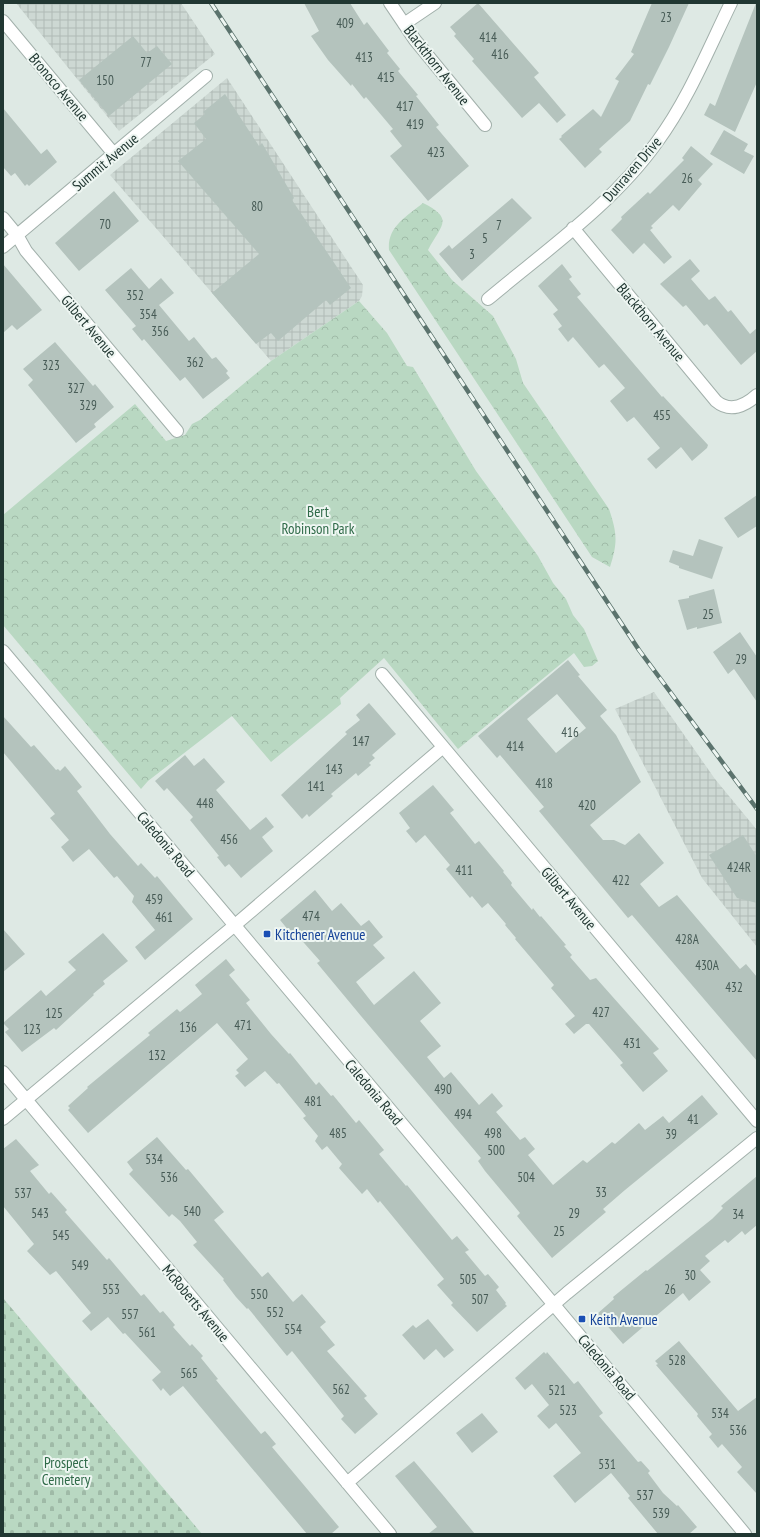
<svg xmlns="http://www.w3.org/2000/svg" width="760" height="1537" font-family="'PT Sans Narrow',sans-serif">
<style>
.industrial{fill:url(#industrial-grid)}
.forest{fill:url(#forest-crowns)}
.cemetery{fill:url(#cemetery-stones)}
.building{fill:#b4c3bd;fill-rule:evenodd}
.lines{fill:none;stroke-linecap:round;stroke-linejoin:round}
.minor-casing{stroke:#a2b0ab;stroke-width:14}
.tertiary-casing{stroke:#a2b0ab;stroke-width:14}
.minor{stroke:#fff;stroke-width:12}
.tertiary{stroke:#fff;stroke-width:12}
.rail-casing{stroke:#5b736d;stroke-width:4.5}
.rail{stroke:#eef6f2;stroke-width:3;stroke-dasharray:9;stroke-linecap:butt}
.transit-dot{fill:#1a4fb4;stroke:#eef6f2;stroke-width:1.5}
.labels{text-anchor:middle;dominant-baseline:central;stroke-width:4;stroke-linejoin:round;paint-order:stroke}
.number-label{font-size:13px;fill:#465a55}
.street-label{font-size:15px;fill:#213732;stroke:#eef6f2}
.park-label{font-size:15px;fill:#2f6a48;stroke:#eef6f2}
.transit-label{font-size:15px;fill:#164399;stroke:#eef6f2;text-anchor:start}
</style>
<defs>
<pattern id="industrial-grid" width="8" height="8" patternUnits="userSpaceOnUse"><rect width="8" height="8" fill="#cdd8d3"/><path d="M0 4h8M4 0v8" fill="none" stroke="#b0bab6"/></pattern>
<pattern id="forest-crowns" width="20" height="18" patternUnits="userSpaceOnUse"><rect width="20" height="18" fill="#b9d8c2"/><path d="M2 6a3 3 0 1 1 6 0M12 15a3 3 0 1 1 6 0" fill="none" stroke="#9fbaa7"/></pattern>
<pattern id="cemetery-stones" width="16" height="16" patternUnits="userSpaceOnUse"><rect width="16" height="16" fill="#b9d8c2"/><path d="M2 7V4a2 2 0 0 1 4 0v3zM10 15v-3a2 2 0 0 1 4 0v3z" fill="#9fbaa7"/></pattern>
</defs>
<rect width="100%" height="100%" fill="#dee9e4"/>
<path class="industrial" d="M16,3H181L215,54L119,131Z
M227,78L363,285L362,296L359,301L271,361L110,175Z
M654,692L715,779L757,830V947L702,878L615,709Z"/>
<path class="forest" d="M423,203C455,219 441,225 428,250L452,280L493,316L516,359L523,383L609,509C617,533 618,542 610,567L592,557L389,250C387,227 406,217 423,203Z
M359,301L387,333L407,366L413,367L476,471L538,556L553,583L566,599L573,615L584,629L598,661L592,666L584,667L574,653L458,749L384,658L340,698L341,704L271,762L232,716L148,781L141,789L3,625V515L135,404L166,441L185,435L192,424L200,420L271,361Z"/>
<path class="cemetery" d="M3,1298L202,1534H3Z"/>
<path class="building" d="M304,3H350L364,25L367,22L389,51L387,53L400,69L398,71L418,95L416,96L439,125L436,127L469,166L428,201L390,156L402,146L390,131L393,129L366,97L364,99L352,84L351,86L328,60L311,36L319,31Z
M478,3L539,73L534,77L566,115L557,123L539,103L522,118L472,61L474,59L454,36L456,34L450,27Z
M652,3H689L669,47L650,85L648,84L630,121L599,149L602,152L585,168L559,139L562,137L561,136L593,109L601,117L619,81L615,79L634,54L631,52Z
M756,3H757V82L735,132L704,115L710,103L715,106Z
M133,36L147,53L157,46L172,64L109,116L79,80Z
M225,94L259,146L262,143L294,198L292,200L351,288L330,305L326,300L278,341L271,333L256,344L212,293L259,254L178,161L206,139L194,123L205,114L203,112Z
M3,108L41,154L47,149L57,162L29,186L27,184L25,186L15,173L11,176L3,167Z
M724,130L748,144L744,151L754,156L744,174L710,154Z
M691,146L713,164L698,180L702,184L679,211L673,205L651,226L653,228L650,230L672,257L664,264L644,243L633,254L611,230L622,219L621,217L648,192L650,194L684,160L682,158Z
M114,191L139,221L79,271L55,243Z
M512,198L532,218L462,281L439,254L449,245L452,249Z
M690,259L700,271L691,279L709,300L715,296L728,312L731,310L750,334L757,328V351L741,365L707,324L704,326L686,305L683,307L660,284Z
M3,264L42,310L17,330L12,325L3,333Z
M562,264L572,277L569,279L581,294L577,297L662,397L663,396L708,445L707,448L692,461L681,447L656,469L647,459L660,448L634,417L627,422L610,401L625,388L604,364L599,368L573,337L568,342L558,329L562,326L553,314L558,310L538,286Z
M131,268L149,289L161,278L174,293L159,305L189,341L194,337L212,359L216,357L228,371L226,373L230,378L203,399L185,377L180,381L144,339L142,341L132,329L136,326L105,290Z
M55,342L93,386L95,384L114,407L94,424L96,427L76,443L28,385L33,380L23,369Z
M757,495V526L738,538L724,518Z
M699,539L723,547L712,579L679,568V566L669,562L673,550L693,556Z
M714,589L722,623L697,629V627L687,630L678,600L689,598V596Z
M740,632L757,657V702L734,669L728,674L713,652Z
M568,660L580,675L578,676L607,710L600,716L616,735L641,782L590,825L603,840H614L625,845L639,833L664,863L640,884L659,907L677,895L740,969L746,964L757,977V1061L632,915L628,918L539,811L544,807L500,755L497,758L478,736ZM557,694L586,728L556,753L527,719Z
M369,703L396,734L372,755L375,758L369,763L371,765L358,776L356,773L331,794L333,796L309,817L307,814L302,819L281,795L347,734L345,732L360,720L356,715Z
M3,716L31,747L34,745L56,770L58,769L60,771L65,766L82,787L77,791L110,834L138,866L141,863L155,878L157,876L193,919L145,960L135,947L155,930L132,902L134,896L117,876L114,878L89,849L73,862L61,847L69,840L50,818L55,814L3,752Z
M185,755L194,766L204,758L225,782L216,790L250,830L266,817L274,827L262,837L273,851L241,878L229,864L225,867L217,857L219,856L190,820L193,817L167,788L164,791L155,781Z
M433,785L454,810L450,813L475,844L479,841L504,871L503,872L512,883L511,885L532,910L533,908L540,917L541,916L566,945L564,946L572,955L570,957L590,980L596,978L659,1049L653,1053L668,1071L643,1092L620,1065L623,1063L589,1024H586L574,1034L565,1024L575,1016L551,988L554,985L515,939L516,938L505,925L506,924L488,903L482,908L472,896L470,898L446,869L450,865L425,835L416,843L406,831L410,828L399,813Z
M743,835L757,857V903L737,898L709,855Z
M315,890L332,911L341,903L361,926L369,920L383,937L373,945L385,958L356,982L374,1005L414,971L441,1003L420,1021L441,1046L427,1057L444,1078L451,1072L479,1105L492,1093L503,1106L496,1112L520,1140L525,1137L535,1149L528,1155L553,1185L583,1160L587,1163L612,1142L615,1144L639,1123L645,1130L663,1116L669,1123L702,1095L718,1114L625,1190L603,1209L606,1212L552,1258L517,1216L520,1213L485,1171L478,1161L481,1158L361,1016L317,963L320,961L297,935L294,937L280,920Z
M3,929L25,954L3,972Z
M103,933L128,961L103,981L105,984L93,994L94,995L56,1030L54,1028L22,1052L5,1032L9,1029L3,1023L41,990L46,996L76,970L68,962Z
M226,959L235,970L229,975L250,1000L246,1003L271,1034L289,1054L290,1053L316,1085L319,1082L331,1096L333,1095L356,1123L359,1120L384,1150L379,1154L406,1186L407,1185L452,1240L457,1236L469,1250L465,1252L485,1276L488,1274L499,1287L496,1290L506,1303L505,1304L507,1306L477,1332L451,1305L453,1303L437,1285L444,1279L380,1201L378,1203L367,1189L362,1194L339,1168L342,1164L327,1146L322,1150L315,1141L318,1136L303,1118L306,1116L279,1083L277,1084L265,1071L245,1087L235,1076L239,1073L236,1070L248,1059L217,1023L88,1133L68,1110L70,1108L68,1106L88,1088L87,1087L150,1035L148,1033L177,1009L180,1012L202,994L195,985Z
M157,1137L186,1170L188,1169L224,1212L214,1220L262,1277L268,1272L293,1302L302,1294L326,1322L320,1327L335,1345L327,1351L367,1396L364,1398L378,1414L355,1434L341,1419L344,1416L292,1351L287,1356L248,1308L247,1309L236,1297L223,1280L224,1279L193,1245L197,1242L180,1221L172,1214L169,1217L129,1174L133,1170L127,1162Z
M16,1139L39,1165L30,1171L49,1194L51,1192L67,1210L65,1212L107,1260L109,1258L141,1296L144,1294L160,1313L163,1311L175,1325L173,1327L190,1346L192,1344L203,1356L201,1358L218,1379L216,1380L261,1434L265,1431L276,1444L272,1447L339,1527L331,1534H307L183,1386L170,1396L163,1388L161,1391L152,1380L161,1372L125,1333L123,1334L108,1317L91,1331L82,1321L91,1313L56,1271L50,1275L27,1251L34,1244L3,1206V1149Z
M757,1176V1225L745,1235L742,1231L728,1243L725,1240L705,1256L710,1261L700,1270L711,1282L689,1301L683,1293L623,1344L597,1314L614,1299L613,1297L646,1270L647,1271L712,1219L723,1208L721,1206Z
M428,1319L454,1350L444,1358L436,1349L424,1360L402,1335L413,1325L416,1328Z
M679,1341L738,1411L757,1397V1494L737,1472L742,1467L722,1444L718,1448L709,1437L712,1434L697,1416L698,1414L656,1365L658,1364L655,1361Z
M544,1352L546,1354L547,1352L574,1384L578,1381L603,1413L599,1416L638,1462L641,1461L650,1471L648,1473L663,1493L677,1506L678,1505L697,1527L689,1534H658L628,1498L630,1496L611,1473L575,1503L553,1476L581,1453L556,1423L549,1429L537,1416L549,1405L532,1384L525,1390L515,1378Z
M482,1413L498,1432L472,1453L456,1433Z
M414,1461L442,1494L475,1534H428L437,1527L395,1476Z"/>
<g class="lines">
<g class="minor-casing">
<path id="minor" d="M390,3L415,40L485,125
M3,21L114,154
M404,24L435,3
M3,218L17,235L26,251L177,431
M573,228L716,401C730,413 745,406 757,395
M3,247L206,76
M488,299C545,251 613,204 657,142C688,100 708,50 731,3
M382,674L757,1121
M3,1072L390,1534
M3,1119L235,925L442,748
M347,1483L567,1293L757,1138"/>
</g>
<g class="tertiary-casing">
<path id="tertiary" d="M3,651C251,945 500,1238 745,1534"/>
</g>
<use href="#minor" class="minor"/>
<use href="#tertiary" class="tertiary"/>
<g class="rail-casing">
<path id="rail" d="M211,3L639,650L757,809"/>
</g>
<use href="#rail" class="rail"/>
</g>
<g class="transit-dot">
<rect x="263" y="930" width="8" height="8" rx="2"/>
<rect x="578" y="1315" width="8" height="8" rx="2"/>
</g>
<g class="labels">
<g class="number-label">
<text x="666" y="17">23</text>
<text x="345" y="23">409</text>
<text x="488" y="37">414</text>
<text x="500" y="54">416</text>
<text x="364" y="57">413</text>
<text x="146" y="62">77</text>
<text x="386" y="77">415</text>
<text x="105" y="80">150</text>
<text x="405" y="106">417</text>
<text x="415" y="124">419</text>
<text x="436" y="152">423</text>
<text x="687" y="178">26</text>
<text x="257" y="206">80</text>
<text x="105" y="224">70</text>
<text x="499" y="225">7</text>
<text x="485" y="238">5</text>
<text x="472" y="254">3</text>
<text x="135" y="295">352</text>
<text x="148" y="314">354</text>
<text x="160" y="331">356</text>
<text x="195" y="362">362</text>
<text x="51" y="365">323</text>
<text x="76" y="388">327</text>
<text x="88" y="405">329</text>
<text x="662" y="415">455</text>
<text x="708" y="614">25</text>
<text x="741" y="659">29</text>
<text x="570" y="732">416</text>
<text x="361" y="741">147</text>
<text x="515" y="746">414</text>
<text x="334" y="769">143</text>
<text x="544" y="783">418</text>
<text x="316" y="786">141</text>
<text x="205" y="803">448</text>
<text x="587" y="805">420</text>
<text x="229" y="839">456</text>
<text x="739" y="867">424R</text>
<text x="464" y="870">411</text>
<text x="621" y="880">422</text>
<text x="154" y="899">459</text>
<text x="311" y="916">474</text>
<text x="164" y="917">461</text>
<text x="687" y="939">428A</text>
<text x="707" y="965">430A</text>
<text x="734" y="987">432</text>
<text x="601" y="1012">427</text>
<text x="54" y="1013">125</text>
<text x="243" y="1025">471</text>
<text x="188" y="1027">136</text>
<text x="32" y="1029">123</text>
<text x="632" y="1043">431</text>
<text x="157" y="1055">132</text>
<text x="443" y="1089">490</text>
<text x="313" y="1101">481</text>
<text x="463" y="1114">494</text>
<text x="693" y="1119">41</text>
<text x="338" y="1133">485</text>
<text x="493" y="1133">498</text>
<text x="671" y="1134">39</text>
<text x="496" y="1150">500</text>
<text x="154" y="1159">534</text>
<text x="169" y="1177">536</text>
<text x="526" y="1177">504</text>
<text x="601" y="1192">33</text>
<text x="23" y="1193">537</text>
<text x="192" y="1211">540</text>
<text x="40" y="1213">543</text>
<text x="574" y="1213">29</text>
<text x="738" y="1214">34</text>
<text x="559" y="1231">25</text>
<text x="61" y="1235">545</text>
<text x="80" y="1265">549</text>
<text x="690" y="1275">30</text>
<text x="468" y="1279">505</text>
<text x="111" y="1289">553</text>
<text x="670" y="1289">26</text>
<text x="259" y="1294">550</text>
<text x="480" y="1299">507</text>
<text x="275" y="1312">552</text>
<text x="130" y="1314">557</text>
<text x="293" y="1329">554</text>
<text x="147" y="1332">561</text>
<text x="677" y="1360">528</text>
<text x="189" y="1373">565</text>
<text x="341" y="1389">562</text>
<text x="557" y="1390">521</text>
<text x="568" y="1410">523</text>
<text x="720" y="1413">534</text>
<text x="738" y="1430">536</text>
<text x="607" y="1464">531</text>
<text x="645" y="1495">537</text>
<text x="661" y="1513">539</text>
</g>
<g class="street-label">
<text transform="translate(437 65) rotate(52)">Blackthorn Avenue</text>
<text transform="translate(59 87) rotate(50)">Bronoco Avenue</text>
<text transform="translate(105 162) rotate(-40)">Summit Avenue</text>
<text transform="translate(632 169) rotate(-49)">Dunraven Drive</text>
<text transform="translate(651 322) rotate(50)">Blackthorn Avenue</text>
<text transform="translate(89 326) rotate(50)">Gilbert Avenue</text>
<text transform="translate(166 844) rotate(50)">Caledonia Road</text>
<text transform="translate(569 898) rotate(50)">Gilbert Avenue</text>
<text transform="translate(374 1092) rotate(50)">Caledonia Road</text>
<text transform="translate(196 1303) rotate(50)">McRoberts Avenue</text>
<text transform="translate(607 1367) rotate(50)">Caledonia Road</text>
</g>
<g class="park-label">
<text x="318" y="511">Bert<tspan x="318" dy="17">Robinson Park</tspan></text>
<text x="66" y="1462">Prospect<tspan x="66" dy="17">Cemetery</tspan></text>
</g>
<g class="transit-label">
<text x="275" y="934">Kitchener Avenue</text>
<text x="590" y="1319">Keith Avenue</text>
</g>
</g>
<rect width="760" height="1537" fill="none" stroke="#213732" stroke-width="8"/>
</svg>
